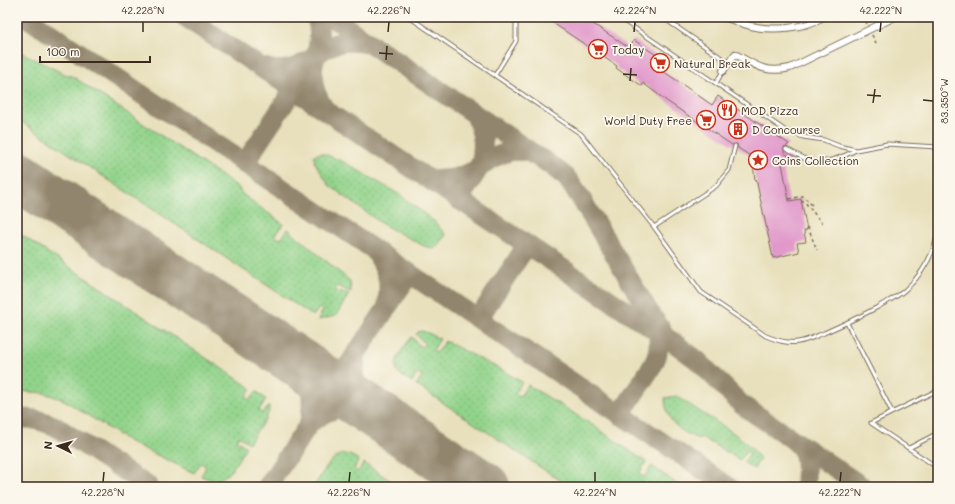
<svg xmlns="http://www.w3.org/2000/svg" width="955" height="504" font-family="Mali,sans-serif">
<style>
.grass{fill:url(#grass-dots);stroke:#667e54}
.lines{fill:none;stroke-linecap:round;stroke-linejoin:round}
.taxiway{stroke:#92856d;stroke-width:20}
.runway{stroke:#92856d;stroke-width:50}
.building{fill:#e199cb}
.lane-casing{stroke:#786a55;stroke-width:5}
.street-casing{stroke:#786a55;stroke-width:8}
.path{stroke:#786a55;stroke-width:1.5;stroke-dasharray:3 3;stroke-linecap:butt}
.lane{stroke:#fff;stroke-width:3}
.street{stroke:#fff;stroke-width:6}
.ticks{fill:none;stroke:#3b2a1e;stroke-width:1.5}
.labels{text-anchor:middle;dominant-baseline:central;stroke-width:3.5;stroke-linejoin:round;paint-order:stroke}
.poi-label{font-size:11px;fill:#3b2a1e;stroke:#fbf7ec;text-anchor:start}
.neatline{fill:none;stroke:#3b2a1e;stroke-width:1.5}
.ticks-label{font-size:10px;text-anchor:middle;fill:#3b2a1e}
</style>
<defs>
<pattern id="grass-dots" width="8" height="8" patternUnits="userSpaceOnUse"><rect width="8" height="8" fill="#91d38a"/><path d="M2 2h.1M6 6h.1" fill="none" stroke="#7eb577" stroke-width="1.8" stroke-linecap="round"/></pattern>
</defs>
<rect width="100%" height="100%" fill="#fbf7ec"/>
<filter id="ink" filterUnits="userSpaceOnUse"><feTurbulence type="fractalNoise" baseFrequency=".025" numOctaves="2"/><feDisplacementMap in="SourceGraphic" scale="8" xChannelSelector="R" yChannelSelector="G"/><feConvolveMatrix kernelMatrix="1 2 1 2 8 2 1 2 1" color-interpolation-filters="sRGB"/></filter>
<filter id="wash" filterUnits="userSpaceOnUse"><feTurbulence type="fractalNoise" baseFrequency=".012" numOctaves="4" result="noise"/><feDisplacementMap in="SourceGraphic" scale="16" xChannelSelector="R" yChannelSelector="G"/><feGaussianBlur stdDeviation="0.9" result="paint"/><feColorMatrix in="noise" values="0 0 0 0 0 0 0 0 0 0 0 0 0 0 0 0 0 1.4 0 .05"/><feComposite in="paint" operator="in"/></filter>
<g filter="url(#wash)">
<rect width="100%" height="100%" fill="#e8e0bc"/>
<path class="grass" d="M17,50L64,74L72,76L238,187L242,194L283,224L274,236L281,239L288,229L350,281L351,292L337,286L335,292L349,294L336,316L318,320L323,310L319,308L313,316L17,119Z
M322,153L344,162L400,195L435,222L446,235L434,249L424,246L382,224L329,185L315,163L314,155Z
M17,232L251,388L246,397L250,400L256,391L266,399L259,410L263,413L269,406V411L266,418L249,443L239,436L236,440L246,447C233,466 227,488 201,476L206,467L201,463L194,473L128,441L64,400L44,393L17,391V355L21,354L22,342L17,339Z
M422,331L428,333L440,339L433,350L437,353L445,341L498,368L522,382L515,393L520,396L528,385L588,422L646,462L639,474L644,477L652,466L681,487H570L416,385L422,376L418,373L412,382C407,379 401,376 398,372C391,362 405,345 412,337L421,347L425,344L416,334L418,332Z
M676,396C685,401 694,408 702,413C723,426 747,439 760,459L754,469L743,462L750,454L747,451L740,460L701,437L699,439C678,431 666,421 665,398Z
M344,454L350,455L359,460L354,469L358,472L364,463L400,487L314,486C322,475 330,456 344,454Z"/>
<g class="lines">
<path class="taxiway" d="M26,17L729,487
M185,17L673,342L697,360L742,405L863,487
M331,17L531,152
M262,67C285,74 296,69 316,56C319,42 321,30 316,17
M326,111C315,96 310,80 314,62C315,60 315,58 316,56C317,54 321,52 323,50C337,40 353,40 370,44
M244,164L316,56
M426,178C448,182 460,178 479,168C486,148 483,133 475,114
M459,200L479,168L485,163L495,157L510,151H527L545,161L566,177L580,197L649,312L662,330
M375,251C390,275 390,281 387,308
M478,319L527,245
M356,353C352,381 355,390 373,412
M296,361C312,383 314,395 310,421
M620,415L653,365C660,351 661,338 655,323
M17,419C31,417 42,421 55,426L149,487
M313,421C333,405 349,406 373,412
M794,441C809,451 806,471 805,487
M267,487L410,273"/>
<path class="runway" d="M17,175L485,487"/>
</g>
<g id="blocks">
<path class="building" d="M544,17H583L629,48L634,40L668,63L663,71L712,105L718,96L789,144L787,146L784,147V153L792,158L790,162L782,163L789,201L801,199L807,230L804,231L806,242L797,243L799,252L773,258L756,179L755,180L752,157L738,148L737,144L732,145L668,102L643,83L642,86L616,68L617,66Z"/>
</g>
</g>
<g filter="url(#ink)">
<use href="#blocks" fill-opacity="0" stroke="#786a55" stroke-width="1"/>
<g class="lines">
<g class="lane-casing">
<path id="lane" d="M409,17L581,134L654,227L701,292L766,336C776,340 787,344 798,342C807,341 816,336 824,333C842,325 859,317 876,308C886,302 896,298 905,290C922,275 933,255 938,233
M662,17L729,63
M627,23L786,131L803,137L824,140L839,146L856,150L887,144L938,147
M495,75L516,41V17
M716,83L723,71
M786,149C793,152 807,161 814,162C829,163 843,157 856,150
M654,227L716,186L729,170L735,146
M847,323L892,412
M938,390L871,423L938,468
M909,448L938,433"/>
</g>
<g class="street-casing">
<path id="street" d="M724,17C733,20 742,24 751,26C771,31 805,29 823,17
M723,71L735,54C755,65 766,74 790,68L895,17"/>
</g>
<path class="path" d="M863,17L867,24
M872,35L877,45
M789,199L803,196L813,206
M801,202L804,201L822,223
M807,228H808L817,250"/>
<use href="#lane" class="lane"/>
<use href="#street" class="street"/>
</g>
</g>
<path class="ticks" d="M143,32V22M388,32L389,22M634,32L635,22M880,32L881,22M379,53L393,54M386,60L387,46M623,74L637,75M630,81L631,68M867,95L881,96M923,100L933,101M873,103L875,89M103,482L104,472M349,482L350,472M595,482V472M840,482L841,472"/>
<defs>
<g id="supermarket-ring" transform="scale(1)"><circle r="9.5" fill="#fbf7ec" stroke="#c8321e" stroke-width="1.5"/><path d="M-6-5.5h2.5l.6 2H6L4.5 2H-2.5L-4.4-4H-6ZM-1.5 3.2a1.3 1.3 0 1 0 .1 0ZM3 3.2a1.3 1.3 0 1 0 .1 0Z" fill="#c8321e"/></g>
<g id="restaurant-ring" transform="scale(1)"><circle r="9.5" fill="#fbf7ec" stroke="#c8321e" stroke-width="1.5"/><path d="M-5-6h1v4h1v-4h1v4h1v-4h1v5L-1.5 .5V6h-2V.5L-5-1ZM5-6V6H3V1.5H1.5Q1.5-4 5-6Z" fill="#c8321e"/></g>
<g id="building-ring" transform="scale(1)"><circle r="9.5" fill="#fbf7ec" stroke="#c8321e" stroke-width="1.5"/><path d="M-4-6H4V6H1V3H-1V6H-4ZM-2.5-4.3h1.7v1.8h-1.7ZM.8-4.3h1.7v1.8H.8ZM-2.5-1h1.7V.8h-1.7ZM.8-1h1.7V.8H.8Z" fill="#c8321e"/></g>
<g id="sight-ring" transform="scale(1)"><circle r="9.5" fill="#fbf7ec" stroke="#c8321e" stroke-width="1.5"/><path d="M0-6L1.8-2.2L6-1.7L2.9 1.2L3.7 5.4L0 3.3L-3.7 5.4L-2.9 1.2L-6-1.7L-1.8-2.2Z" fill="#c8321e"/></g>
</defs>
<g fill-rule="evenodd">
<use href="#supermarket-ring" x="598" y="49"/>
<use href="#supermarket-ring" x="660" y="63"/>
<use href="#restaurant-ring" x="727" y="110"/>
<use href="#supermarket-ring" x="706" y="120"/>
<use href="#building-ring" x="738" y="129"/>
<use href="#sight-ring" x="758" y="160"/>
</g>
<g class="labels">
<g class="poi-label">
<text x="612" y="49">Today</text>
<text x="674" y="63">Natural Break</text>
<text x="741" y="110">MOD Pizza</text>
<text x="692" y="120" text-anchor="end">World Duty Free</text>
<text x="752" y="129">D Concourse</text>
<text x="772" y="160">Coins Collection</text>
</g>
</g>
<rect width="955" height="504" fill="none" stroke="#fbf7ec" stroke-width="44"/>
<g transform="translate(58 446) rotate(275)" stroke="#fbf7ec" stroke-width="3" paint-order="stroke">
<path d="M0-3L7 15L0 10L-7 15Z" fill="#3b2a1e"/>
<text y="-6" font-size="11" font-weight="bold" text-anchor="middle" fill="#3b2a1e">N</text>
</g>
<path d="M40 56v6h110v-6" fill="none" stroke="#3b2a1e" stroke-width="2"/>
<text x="46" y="56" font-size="12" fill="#3b2a1e" stroke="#fbf7ec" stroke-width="3" paint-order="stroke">100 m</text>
<rect x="22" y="22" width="911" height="460" class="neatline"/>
<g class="ticks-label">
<text x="143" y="14">42.228°N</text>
<text x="389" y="14">42.226°N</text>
<text x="635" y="14">42.224°N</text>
<text x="881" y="14">42.222°N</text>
<text transform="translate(944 101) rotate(-90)" y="4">83.350°W</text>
<text x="103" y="496">42.228°N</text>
<text x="349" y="496">42.226°N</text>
<text x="595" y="496">42.224°N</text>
<text x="840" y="496">42.222°N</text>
</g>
</svg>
